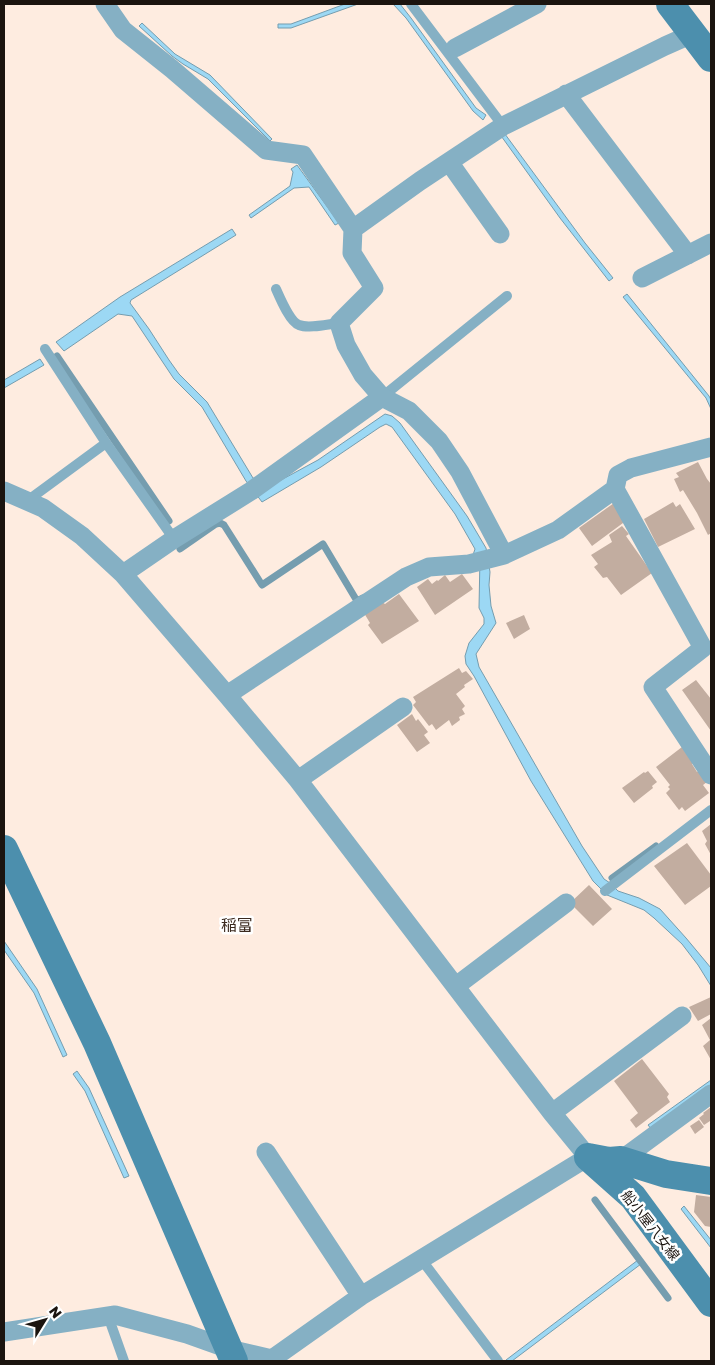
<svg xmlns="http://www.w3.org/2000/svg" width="715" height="1365" font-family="'Golos Text','Noto Sans JP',sans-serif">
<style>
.water{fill:#9cd8f4;stroke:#759daf}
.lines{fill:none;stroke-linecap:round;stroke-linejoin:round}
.stream{stroke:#759daf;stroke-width:7}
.building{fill:#c2ada0}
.lane{stroke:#85b0c4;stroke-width:10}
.street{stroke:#85b0c4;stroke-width:19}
.secondary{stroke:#4c8fad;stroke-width:28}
.labels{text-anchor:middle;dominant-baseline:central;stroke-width:5;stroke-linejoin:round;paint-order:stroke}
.street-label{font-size:14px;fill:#1b140f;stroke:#fff}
.quarter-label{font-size:16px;fill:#3b2a1f;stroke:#fff}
</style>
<rect width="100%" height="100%" fill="#feece0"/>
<path class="water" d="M345,4H358L291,28H278V24H291Z
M393,4H400L411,18L476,108L486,115L483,120L473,111L406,18Z
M142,23L175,54L210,75L272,139L270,141L208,79L183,64L172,56L139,26Z
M502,130L585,243L613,278L609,281L560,218L499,133Z
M297,165L339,223L335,225L309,187L294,188L251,218L249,215L290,186L293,172L291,169Z
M232,229L236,235L131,300L130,303L149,329L169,360L179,374L207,402L253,478L270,486L318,460L385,414L392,416L400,423L467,516L486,548L490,572L489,585L491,606L496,623L476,654L479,667L582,846L604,879L610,883L618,891L639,898L660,909L686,938L711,968V986L698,965L682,944L654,918L644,910L607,895L593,881L531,781L474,676L466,664L465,656L469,643L484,624V618L479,608L480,556L473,555L475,549L455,514L392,427L386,424L380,427L321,467L262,502L246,481L202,407L174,379L132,316L118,314L64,351L56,342L120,297Z
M627,294L709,396L711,400V409L706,398L623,297Z
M40,359L44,365L4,388V380Z
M4,941L37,989L67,1055L63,1057L34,993L4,950Z
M77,1071L89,1088L129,1176L124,1178L85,1091L73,1074Z
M711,1080V1089L652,1130L648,1125Z
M684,1206L711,1240V1248L681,1209Z
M638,1260L641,1264L512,1361H507L506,1360Z"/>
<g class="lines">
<path class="stream" d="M57,356L169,521
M180,549L216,524L220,523L224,525L262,585L323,544L357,601L363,598
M612,878L656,846
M595,1200L668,1298"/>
</g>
<path class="building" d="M698,462L707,479L711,484V533L708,535L697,513L683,490L680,492L674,479L679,477L676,473Z
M673,502L676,507L680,504L695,529L658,547L644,519Z
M614,503L624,523H623L592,546L579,528Z
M622,526L629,534L626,536L652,573L621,595L607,577L603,578L594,567L598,564L591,555L612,542L609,535Z
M462,574L473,589L435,615L417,587L428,579L432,584L437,580L438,581L445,575L450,582Z
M399,594L419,621L382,644L368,625L370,623L364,613L382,602L385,604Z
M524,615L530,629L514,639L506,623Z
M459,668L462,673L466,671L473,679L464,685L465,687L456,694L465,706L462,709L465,714L459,717L460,720L452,726L449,720L436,730L432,724L429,726L413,705L416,702L413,697Z
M696,680L711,699V731L682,690Z
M412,714L416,721L418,719L428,732L424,735L430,743L417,752L397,725Z
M682,747L694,762L692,764L697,772L700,771L707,782L703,785L709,793L685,811L682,807L679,810L666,793L670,789L668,787L670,785L656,767Z
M648,771L657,782L652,786L653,788L634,803L622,788L644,772L645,773Z
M711,824V855L705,844L707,841L702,831Z
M687,843L711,875V886L685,905L654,866Z
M589,885L612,909L593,926L570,903Z
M711,997V1014L698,1021L689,1007Z
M711,1018V1060L703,1046L710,1040L702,1025Z
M642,1059L669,1094L667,1097L670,1102L636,1128L630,1120L638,1113L614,1081Z
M711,1107V1123L710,1121L704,1125L699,1118L704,1114L703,1113Z
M699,1120L704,1127L695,1134L690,1126Z
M696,1195L711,1197V1227L705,1226L694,1212Z"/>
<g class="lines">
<path class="lane" d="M411,4L503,126
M276,289C280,298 290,322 299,325C309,329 329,324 339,323
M45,349L106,443L174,539
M382,397L507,296
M27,501L106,443
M605,891L711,810
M421,1259L498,1361
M108,1316L124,1361"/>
<path class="street" d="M105,4L123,30L172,69L266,150L303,155L353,229L352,253L374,288L339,323L346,345L363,375L382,397L409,411L439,441L460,472L504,555
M455,48L537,4
M566,94L688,255
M449,162L500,234
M353,229L420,181L503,126L665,46L692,34
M642,278L711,243
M615,489L703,648L653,687L711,775
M4,491L43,508L82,536L123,574L227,695L298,780L552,1113L588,1157L361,1296L272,1359
M123,574L174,539L251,491L382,397
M227,695L406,577L429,567L469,564L504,555L558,530L615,489L618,475L631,468L711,447
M298,780L403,707
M456,986L566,903
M552,1113L682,1016
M266,1152L361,1296
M621,1160L711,1094
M4,1332L115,1315L187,1334L229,1349L272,1359L275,1361"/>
<path class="secondary" d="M670,4L711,58
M4,849L97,1043L234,1361
M588,1157L633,1197L711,1303
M588,1157L609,1161L621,1160L666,1174L711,1181"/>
</g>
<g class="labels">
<g class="street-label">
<text transform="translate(651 1225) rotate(52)">船小屋八女線</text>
</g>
<g class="quarter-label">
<text x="237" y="925">稲富</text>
</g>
</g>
<rect width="715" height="1365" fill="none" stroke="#1b140f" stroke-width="10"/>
<g transform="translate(45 1320) rotate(53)" stroke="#ffffff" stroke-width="4" paint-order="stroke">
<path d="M0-4L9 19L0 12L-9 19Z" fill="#1b140f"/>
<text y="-8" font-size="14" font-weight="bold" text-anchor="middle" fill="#1b140f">N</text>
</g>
</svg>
